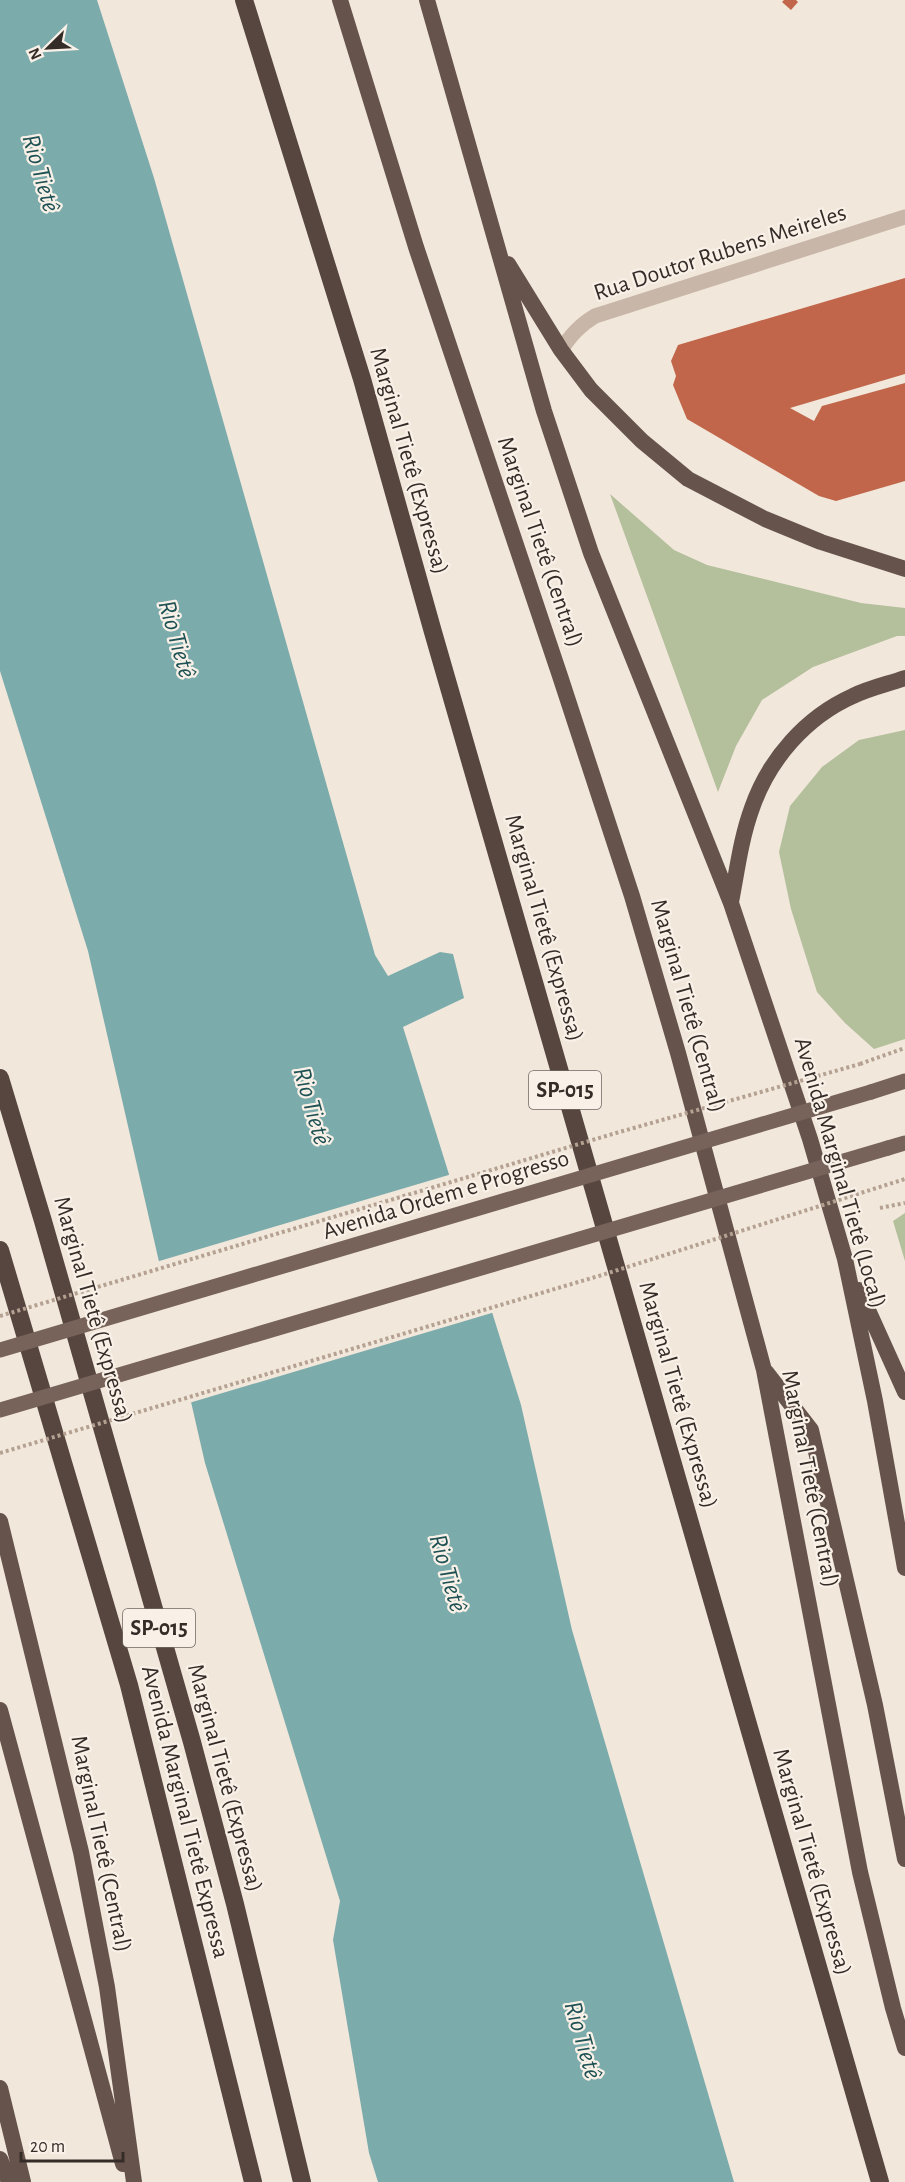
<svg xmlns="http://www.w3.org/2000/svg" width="905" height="2182" font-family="'Alegreya Sans',sans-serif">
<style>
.green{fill:#b4bf9c}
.water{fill:#7cabac}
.pier{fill:#f1e7db}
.building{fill:#c1664a}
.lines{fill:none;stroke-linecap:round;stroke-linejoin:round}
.path{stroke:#b4a192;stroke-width:4;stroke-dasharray:3 3;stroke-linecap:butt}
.tertiary{stroke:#c8b6a8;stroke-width:15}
.primary{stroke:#77635a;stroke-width:15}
.trunk{stroke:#66544c;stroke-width:16}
.motorway{stroke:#56463f;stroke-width:18}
.path-bridge{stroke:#b4a192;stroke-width:4;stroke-dasharray:3 3;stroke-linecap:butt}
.primary-bridge{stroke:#77635a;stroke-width:15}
.labels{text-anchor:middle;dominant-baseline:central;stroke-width:4.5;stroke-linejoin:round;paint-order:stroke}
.shield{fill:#f9f1e8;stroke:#706762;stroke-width:1.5}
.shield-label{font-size:22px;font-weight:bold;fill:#352c28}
.street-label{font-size:24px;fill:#352c28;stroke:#f9f1e8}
.water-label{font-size:26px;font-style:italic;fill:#1f5255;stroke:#f9f1e8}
</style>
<rect width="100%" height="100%" fill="#f1e7db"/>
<path class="green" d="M610,494L674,550L707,565L861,603L905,608V636H897L813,667L762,700L736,746L718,792Z
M905,730V1039L874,1049L845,1023L817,992L791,909L779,852L790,806L822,767L859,740Z
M905,1213V1261L893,1221Z"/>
<path class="water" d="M0,0H97L154,178L375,955L388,976L440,952L453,954L464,998L403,1027L521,1405L572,1630L734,2182H378L369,2153L333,1940L340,1901L205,1463L88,951L0,671Z"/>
<path class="pier" d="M452,1174L495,1312L189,1403L156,1262Z"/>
<path class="building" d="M784,0H796L798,2L791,10L782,2Z
M905,278V374L790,408L814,421L822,406L905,383V481L836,501L819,496L687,419L673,385L676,376L671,361L678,345Z"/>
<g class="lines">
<path class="path" d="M860,1064L905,1048
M880,1208L905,1203"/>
<path class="tertiary" d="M561,350C571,335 580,325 595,316L905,217"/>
<path class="primary" d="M871,1092L905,1081
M888,1148L905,1143"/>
<path class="trunk" d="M340,0L416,247L560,676L632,896L678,1053L764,1370L860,1872L893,2008L905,2048
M427,0L544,411L591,553L731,903L810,1139L845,1259L875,1401L905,1568
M508,264L561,350L591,390L642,441L688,479L765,519L821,542L905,569
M731,902C737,871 741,838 752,808C769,759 806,717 853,696C869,688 888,684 905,678
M859,1290L905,1392
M766,1372L811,1430L875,1705L905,1859
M0,1521L81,1852L107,1987L134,2182
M0,1710L123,2164
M0,2088L23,2182
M0,2159L9,2182"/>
<path class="motorway" d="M244,0L362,379L433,632L880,2182
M0,1078L43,1221L192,1742L235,1904L302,2182
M0,1250L129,1685L253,2182"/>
<path class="path-bridge" d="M0,1316L616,1133L860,1064
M0,1453L602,1275L905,1179"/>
<path class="primary-bridge" d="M0,1350L871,1092
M0,1410L888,1148"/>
</g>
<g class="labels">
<g class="shield">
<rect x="529" y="1071" width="72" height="38" rx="4.5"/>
<rect x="123" y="1609" width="72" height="38" rx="4.5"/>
</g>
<g class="shield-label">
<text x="565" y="1090">SP-015</text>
<text x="159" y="1628">SP-015</text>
</g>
<g class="street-label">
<text transform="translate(720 253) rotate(-18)">Rua Doutor Rubens Meireles</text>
<text transform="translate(409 461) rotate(74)">Marginal Tietê (Expressa)</text>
<text transform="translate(540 542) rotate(71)">Marginal Tietê (Central)</text>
<text transform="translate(544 928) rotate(74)">Marginal Tietê (Expressa)</text>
<text transform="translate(688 1006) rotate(74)">Marginal Tietê (Central)</text>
<text transform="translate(840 1173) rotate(74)">Avenida Marginal Tietê (Local)</text>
<text transform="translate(446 1195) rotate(-17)">Avenida Ordem e Progresso</text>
<text transform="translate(93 1310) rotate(74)">Marginal Tietê (Expressa)</text>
<text transform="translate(678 1395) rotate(74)">Marginal Tietê (Expressa)</text>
<text transform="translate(810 1479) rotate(79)">Marginal Tietê (Central)</text>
<text transform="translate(225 1778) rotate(75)">Marginal Tietê (Expressa)</text>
<text transform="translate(185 1812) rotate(76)">Avenida Marginal Tietê Expressa</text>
<text transform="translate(101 1844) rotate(78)">Marginal Tietê (Central)</text>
<text transform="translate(812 1862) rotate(74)">Marginal Tietê (Expressa)</text>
</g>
<g class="water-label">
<text transform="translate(41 173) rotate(74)">Rio Tietê</text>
<text transform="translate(177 639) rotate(74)">Rio Tietê</text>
<text transform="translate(312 1106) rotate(74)">Rio Tietê</text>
<text transform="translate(448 1573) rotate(74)">Rio Tietê</text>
<text transform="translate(583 2040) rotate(74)">Rio Tietê</text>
</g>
</g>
<g transform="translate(48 48) rotate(246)" stroke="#f9f1e8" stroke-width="4.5" paint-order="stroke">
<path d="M0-4.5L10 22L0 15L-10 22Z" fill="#352c28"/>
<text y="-9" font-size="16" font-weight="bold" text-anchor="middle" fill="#352c28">N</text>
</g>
<path d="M21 2152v9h102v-9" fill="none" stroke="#352c28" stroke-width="3"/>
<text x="30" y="2152" font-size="18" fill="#352c28" stroke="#f9f1e8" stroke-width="4.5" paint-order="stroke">20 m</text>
</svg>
